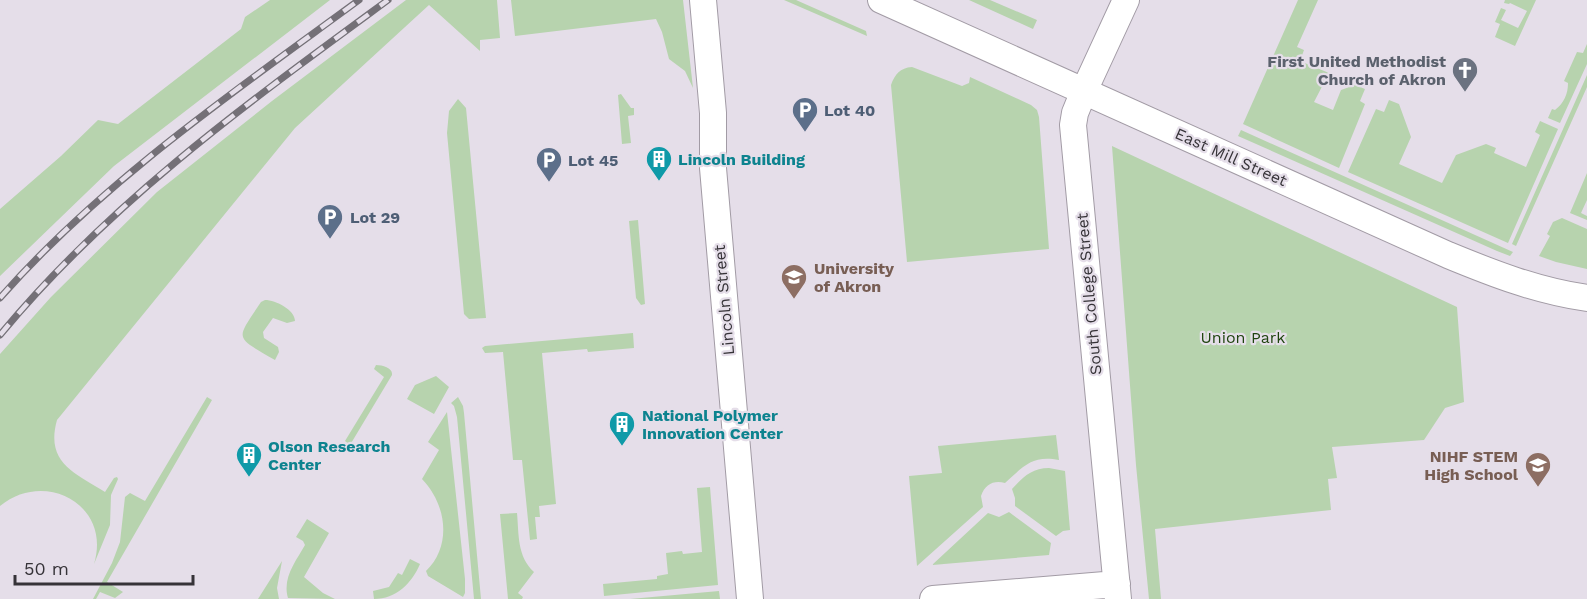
<svg xmlns="http://www.w3.org/2000/svg" width="1587" height="599" font-family="'Work Sans',sans-serif">
<style>
.green{fill:#b7d3ae}
.lines{fill:none;stroke-linecap:round;stroke-linejoin:round}
.minor-casing{stroke:#a29ba5;stroke-width:28}
.minor{stroke:#fff;stroke-width:26}
.rail-casing{stroke:#747077;stroke-width:7}
.rail{stroke:#e5dee9;stroke-width:4.5;stroke-dasharray:14;stroke-linecap:butt}
.labels{text-anchor:middle;dominant-baseline:central;stroke-width:4.5;stroke-linejoin:round;paint-order:stroke}
.worship-label{font-size:16px;font-weight:bold;fill:#5b616d;stroke:#e5dee9;text-anchor:end}
.service-label{font-size:16px;font-weight:bold;fill:#4e5e75;stroke:#e5dee9;text-anchor:start}
.street-label{font-size:16px;fill:#363338;stroke:#e5dee9}
.culture-label{font-size:16px;font-weight:bold;fill:#0d838f;stroke:#e5dee9;text-anchor:start}
.education-label{font-size:16px;font-weight:bold;fill:#785e54;stroke:#e5dee9;text-anchor:start}
.park-label{font-size:16px;fill:#1f440f;stroke:#e5dee9}
</style>
<rect width="100%" height="100%" fill="#e5dee9"/>
<path class="green" d="M270,0H330L114,166L0,276V209L61,156L98,120L118,124L241,29L245,17Z
M406,0H497L500,38L480,40V51L429,5L295,128L57,420C45,463 75,473 105,492L114,478L117,477L118,479L111,495L110,525L94,564C112,505 45,469 0,506V354L51,297L157,192L272,101Z
M511,0H683L693,88L685,71L669,59L662,32L656,19L515,36Z
M784,0H796L866,31L867,36Z
M969,0H990L1037,20L1033,29Z
M1298,0H1318L1297,47L1304,50L1300,61L1329,73L1314,102L1333,110L1341,90L1355,85L1365,89L1360,101L1365,104L1339,168L1243,124Z
M1505,0H1536L1515,46L1495,37L1500,24L1495,22L1501,8L1506,10L1501,20L1518,28L1527,11L1510,3L1509,4L1504,3Z
M1587,44V64L1560,123L1548,118L1552,109L1555,110C1564,103 1568,94 1568,83L1564,81L1577,52L1583,53Z
M912,67L962,86L969,83L970,77L1031,105L1037,110L1039,117L1049,249L907,262L891,85C895,74 900,68 912,67Z
M1587,75V87L1516,246L1512,244Z
M621,94L631,108H634V115L628,116L631,143L622,144L618,95Z
M458,99L466,108L486,318L469,319L464,314L447,133L449,111Z
M1389,100L1399,104L1411,137L1399,164L1442,183L1456,155L1486,144L1496,148L1494,153L1526,167L1540,135L1535,132L1540,121L1558,129L1508,243L1348,172L1376,109L1384,112Z
M1241,130L1513,252L1510,256L1497,251L1238,136Z
M1112,146L1457,307L1464,402L1445,408L1424,440L1332,447L1337,478L1328,479L1331,510L1155,529L1161,599H1149L1136,465Z
M1587,173V200L1581,213L1587,216V220L1570,213Z
M1562,218L1587,229V269L1556,262L1539,256L1550,236L1547,234L1553,222Z
M638,220L645,304L641,305L636,298L629,221Z
M265,300C276,300 295,310 295,321L287,323L273,318L263,332L264,338L278,347L279,352L275,360C234,336 235,341 261,302Z
M633,333L634,348L588,352L587,349L542,353L556,504L539,506L540,517H535L537,539L530,540L522,460H513L503,352L485,353L482,348L485,346Z
M376,365C383,365 393,368 392,375L350,445L345,441L384,377L374,369Z
M436,376L449,387L434,414L407,399L415,385Z
M207,397L212,400L107,582L123,592L115,598L100,592L96,599H93L112,563L120,542L125,497L130,493L145,501Z
M458,397L463,406L464,413L481,599H474L457,417L454,406L451,403Z
M447,412L465,579V593L463,597L428,576L426,571C452,546 447,505 422,479L439,450L428,442Z
M1056,435L1059,460C1032,455 1024,466 1005,483C994,480 985,484 981,496L983,507L917,566L909,476L942,473L938,446Z
M1049,468L1065,471L1070,530L1063,531L1056,536L1015,506V498L1012,489C1023,477 1032,468 1049,468Z
M710,487L718,585L604,596L603,584L657,579V576L668,574L666,553L682,551L683,554L702,552L697,488Z
M1009,512L1051,543L1049,555L932,565L988,513L999,517Z
M517,513C519,535 517,556 534,572L518,593L523,597L522,599H508L500,514Z
M307,519L329,533L304,577L323,593L335,599L288,598C282,578 296,561 305,545L303,541L296,537Z
M410,559L420,564C412,583 396,599 374,599L373,591L389,587L398,573L402,575Z
M282,561L277,588L279,599H258Z
M719,591L720,599H630Z"/>
<g class="lines">
<g class="minor-casing">
<path id="minor" d="M703,0L713,113V168L750,599
M881,0L1448,255C1494,274 1538,291 1587,298
M933,599L1117,584
M1118,599L1073,125L1075,113L1084,91L1126,0"/>
</g>
<use href="#minor" class="minor"/>
<g class="rail-casing">
<path id="rail" d="M0,298C102,182 235,91 359,0
M0,335C111,201 249,102 388,0"/>
</g>
<use href="#rail" class="rail"/>
</g>
<defs>
<g id="church-pin" transform="scale(1.35)"><path d="M0 17L-7.5 6A9.5 9.5 0 1 1 7.5 6Z" fill="#6b7280" stroke="#e5dee9"/><path d="M-1.2-6h2.4v3.5h3.3v2.4h-3.3V6h-2.4V-.1h-3.3v-2.4h3.3Z" fill="#fff"/></g>
<g id="parking-pin" transform="scale(1.35)"><path d="M0 17L-7.5 6A9.5 9.5 0 1 1 7.5 6Z" fill="#5c6f8a" stroke="#e5dee9"/><path d="M-3.5-5.5H1a3.5 3.5 0 0 1 0 7H-1V5.5H-3.5ZM-1-3.4V-.6H.8a1.4 1.4 0 0 0 0-2.8Z" fill="#fff"/></g>
<g id="building-pin" transform="scale(1.35)"><path d="M0 17L-7.5 6A9.5 9.5 0 1 1 7.5 6Z" fill="#0f9aa8" stroke="#e5dee9"/><path d="M-4-6H4V6H1V3H-1V6H-4ZM-2.5-4.3h1.7v1.8h-1.7ZM.8-4.3h1.7v1.8H.8ZM-2.5-1h1.7V.8h-1.7ZM.8-1h1.7V.8H.8Z" fill="#fff"/></g>
<g id="university-pin" transform="scale(1.35)"><path d="M0 17L-7.5 6A9.5 9.5 0 1 1 7.5 6Z" fill="#8d6e63" stroke="#e5dee9"/><path d="M0-5L7-2L0 1L-7-2ZM-4 1L0 2.5L4 1V4Q0 6-4 4Z" fill="#fff"/></g>
<g id="school-pin" transform="scale(1.35)"><path d="M0 17L-7.5 6A9.5 9.5 0 1 1 7.5 6Z" fill="#8d6e63" stroke="#e5dee9"/><path d="M0-5L7-2L0 1L-7-2ZM-4 1L0 2.5L4 1V4Q0 6-4 4Z" fill="#fff"/></g>
</defs>
<g fill-rule="evenodd">
<use href="#church-pin" x="1465" y="70"/>
<use href="#parking-pin" x="805" y="110"/>
<use href="#building-pin" x="659" y="159"/>
<use href="#parking-pin" x="549" y="160"/>
<use href="#parking-pin" x="330" y="217"/>
<use href="#university-pin" x="794" y="277"/>
<use href="#building-pin" x="622" y="424"/>
<use href="#building-pin" x="249" y="455"/>
<use href="#school-pin" x="1538" y="465"/>
</g>
<g class="labels">
<g class="worship-label">
<text x="1446" y="61">First United Methodist<tspan x="1446" dy="18">Church of Akron</tspan></text>
</g>
<g class="service-label">
<text x="824" y="110">Lot 40</text>
<text x="568" y="160">Lot 45</text>
<text x="350" y="217">Lot 29</text>
</g>
<g class="street-label">
<text transform="translate(1231 157) rotate(24)">East Mill Street</text>
<text transform="translate(1089 294) rotate(-95)">South College Street</text>
<text transform="translate(724 300) rotate(-95)">Lincoln Street</text>
</g>
<g class="culture-label">
<text x="678" y="159">Lincoln Building</text>
<text x="642" y="415">National Polymer<tspan x="642" dy="18">Innovation Center</tspan></text>
<text x="268" y="446">Olson Research<tspan x="268" dy="18">Center</tspan></text>
</g>
<g class="education-label">
<text x="814" y="268">University<tspan x="814" dy="18">of Akron</tspan></text>
<text x="1518" y="456" text-anchor="end">NIHF STEM<tspan x="1518" dy="18">High School</tspan></text>
</g>
<g class="park-label">
<text x="1243" y="337">Union Park</text>
</g>
</g>
<path d="M15 575v9h178v-9" fill="none" stroke="#363338" stroke-width="3"/>
<text x="24" y="575" font-size="18" fill="#363338" stroke="#e5dee9" stroke-width="4.5" paint-order="stroke">50 m</text>
</svg>
